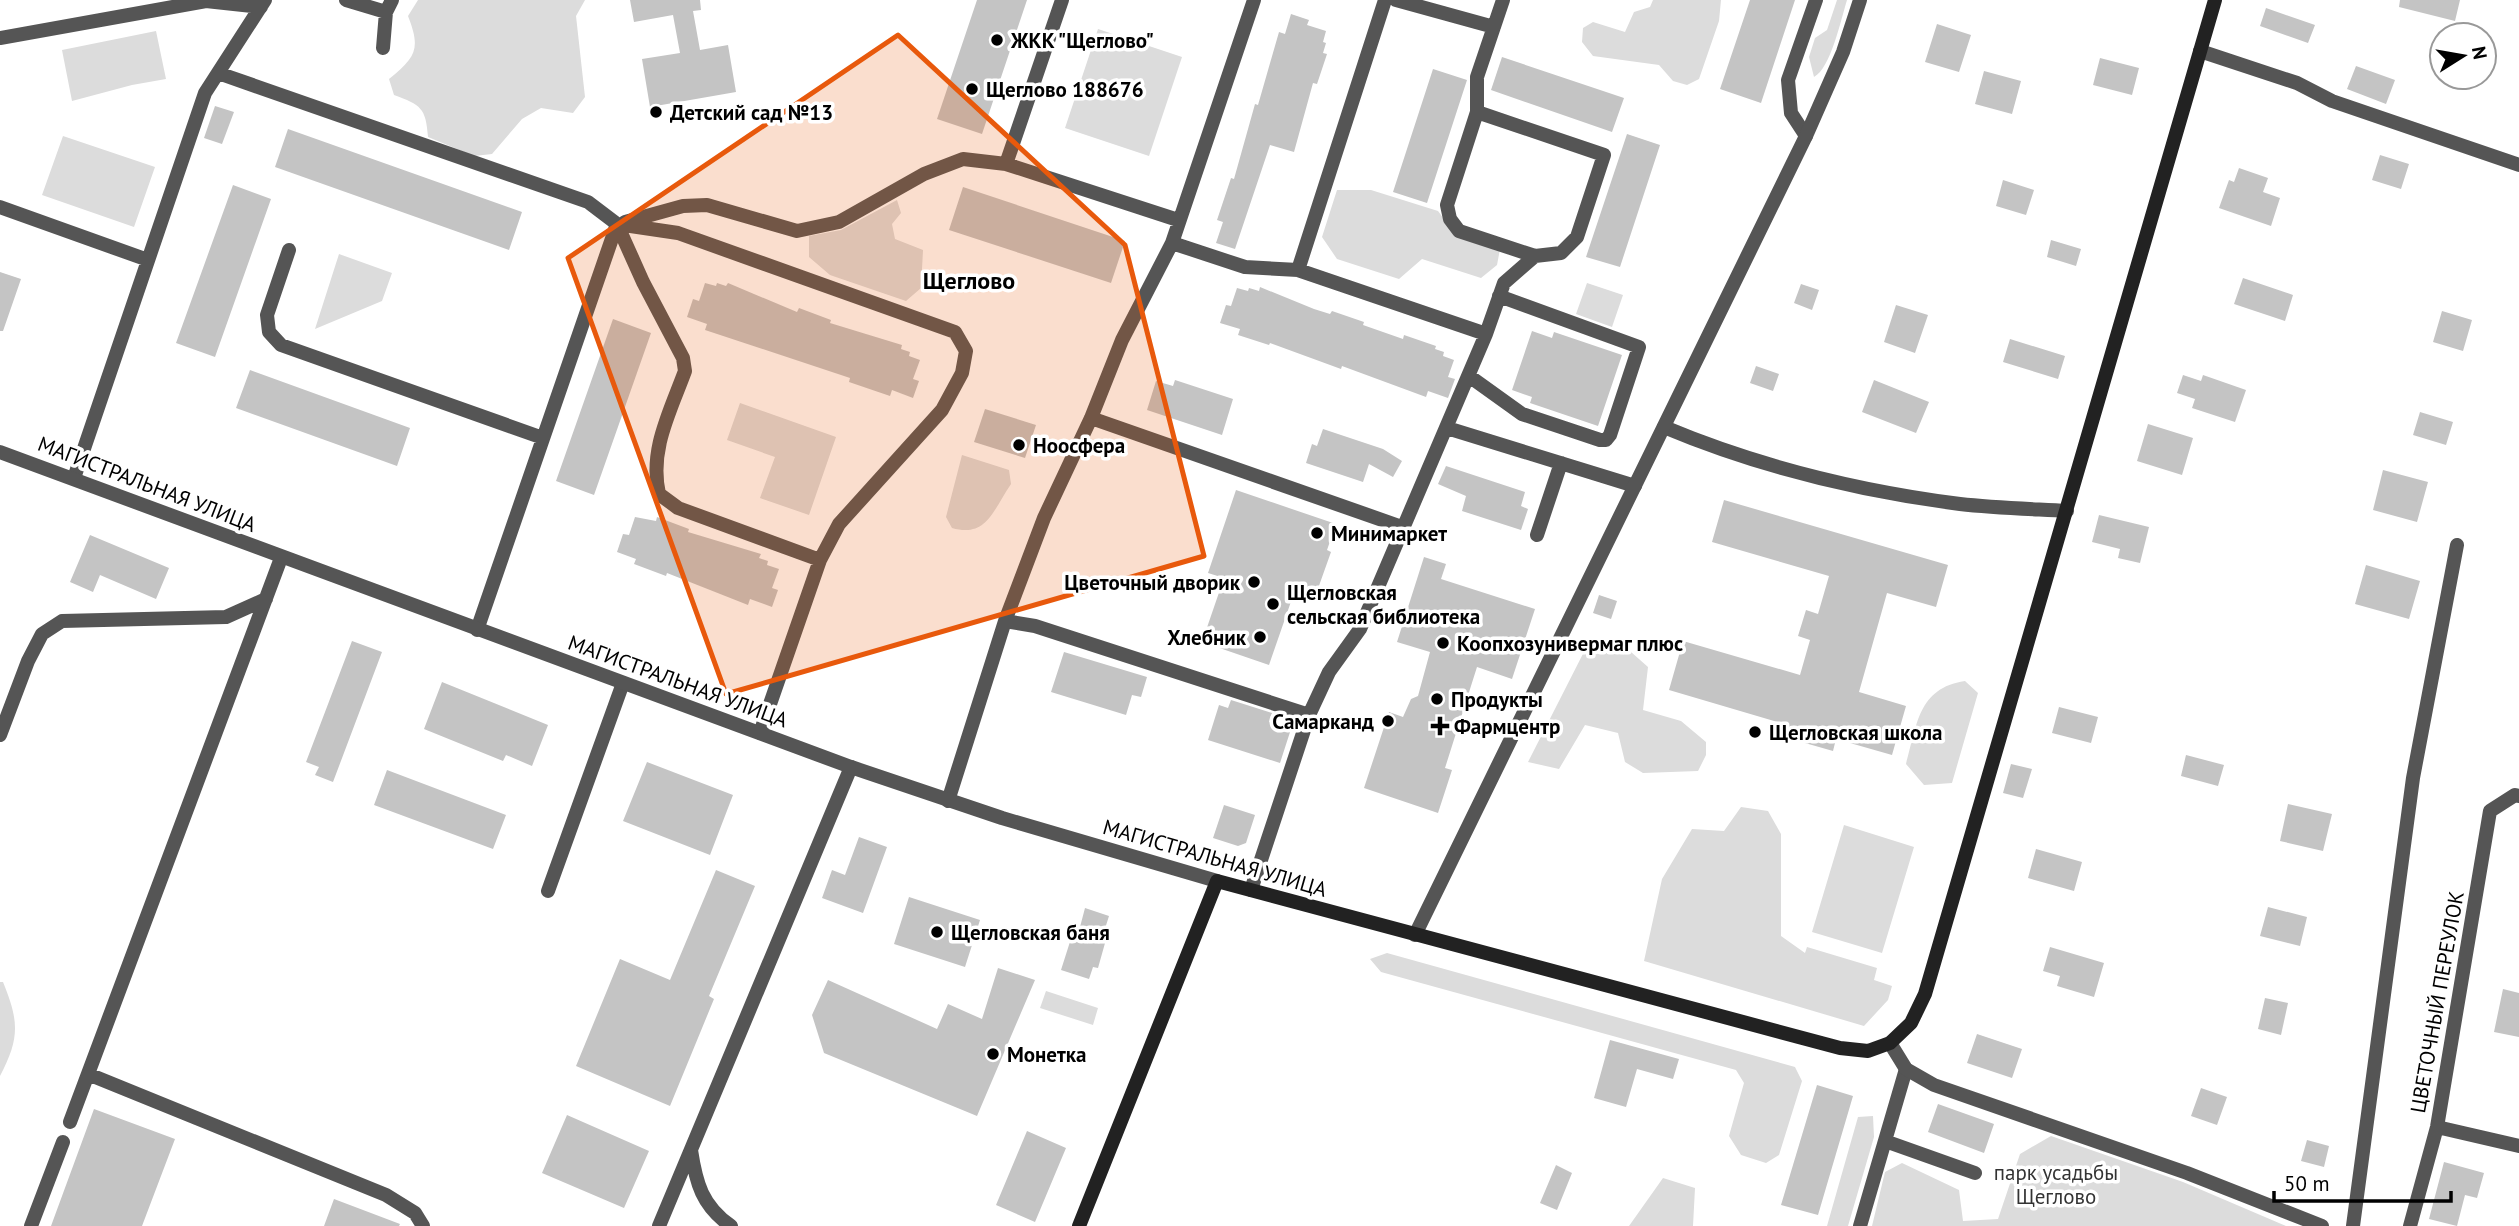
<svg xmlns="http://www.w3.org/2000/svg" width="2519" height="1226" font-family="'PT Sans',sans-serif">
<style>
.green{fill:#dcdcdc}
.building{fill:#c4c4c4}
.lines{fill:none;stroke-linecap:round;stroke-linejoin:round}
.service{stroke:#555;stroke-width:14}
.minor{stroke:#555;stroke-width:14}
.tertiary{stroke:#555;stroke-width:14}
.secondary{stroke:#222;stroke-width:14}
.marked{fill:#e8590c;fill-opacity:0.2;stroke:#e8590c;stroke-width:5;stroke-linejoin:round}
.poi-dot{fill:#000;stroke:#fff;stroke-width:2.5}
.labels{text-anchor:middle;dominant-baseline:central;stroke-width:7;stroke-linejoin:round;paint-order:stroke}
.poi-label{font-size:21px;font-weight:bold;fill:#000;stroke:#fff;text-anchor:start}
.street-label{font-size:21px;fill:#000;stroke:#fff}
.park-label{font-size:21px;fill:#333;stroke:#fff}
.quarter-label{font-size:24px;font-weight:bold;fill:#000;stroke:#fff}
</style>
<rect width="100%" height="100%" fill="#fff"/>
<path class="green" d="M418,0H585L576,16L585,97L573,113L541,108L522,119L492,154L474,156L428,137C426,108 421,105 394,95L389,79C416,57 421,49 408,16Z
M1653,0H1721L1719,21L1699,79L1687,85L1673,81L1659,65L1593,56L1582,42L1583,28L1593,22L1625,32L1634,12L1650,7Z
M1837,0H1847C1841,19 1831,68 1814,77L1809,57L1815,38L1827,30Z
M1098,29L1182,57L1149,156L1065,128Z
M156,31L166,79L132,85L72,101L62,50Z
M63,136L155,167L134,227L42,195Z
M1337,190H1371L1438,211L1456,235L1500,249L1497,265L1481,278L1422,259L1399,279L1337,259L1322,237Z
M897,200L901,213L892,224L895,239L923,250L921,288L906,301L830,275L809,257V236L841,230Z
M339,254L392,273L382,301L315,329Z
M1587,283L1623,295L1612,327L1576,314Z
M740,403L836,437L809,515L760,498L775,457L727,440Z
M962,455L1009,470L1011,484C993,510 987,538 952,528L946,517Z
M1590,640L1622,644L1648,667L1643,710L1681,721L1706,742V755L1698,771L1643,773L1625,762L1618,733L1585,725L1559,769L1528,762Z
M1965,681L1978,693L1952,783L1924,785L1906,764C1917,725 1918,688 1965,681Z
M1741,807L1768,811L1781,834V936L1805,953L1807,947L1877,968L1874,980L1892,986L1888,1000L1864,1026L1644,961L1662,879L1692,829L1724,831Z
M1844,825L1914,847L1882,953L1812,932Z
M1387,953L1795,1067L1802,1081L1779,1155L1766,1163L1741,1155L1729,1136L1744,1083L1736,1070L1381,972L1370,959Z
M0,982H3C19,1021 20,1038 0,1076Z
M1046,991L1098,1008L1093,1025L1040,1008Z
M1873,1116L1874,1137L1848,1226H1827L1858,1117Z
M2051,1136L2183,1182L2286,1226H1872L1885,1172L1902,1163L1959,1190L1963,1221L1998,1219L2020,1154Z
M1663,1178L1695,1188L1693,1226H1629Z"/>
<path class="building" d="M630,0H700L701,10L693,11L700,50L728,45L736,92L650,107L642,59L680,53L673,15L634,22Z
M977,0H1027L982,134L937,119Z
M1750,0H1795L1761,103L1720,89Z
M2400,0H2460L2455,21L2399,7Z
M2266,8L2315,25L2308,43L2260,26Z
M1291,14L1309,20L1307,25L1326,31L1323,42L1326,43L1323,53L1327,54L1317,84L1313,83L1294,152L1270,145L1235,249L1216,243L1223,222L1217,220L1231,178L1234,179L1255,104L1258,105L1279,32L1285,34Z
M1937,24L1971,35L1959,72L1925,62Z
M1502,57L1624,98L1612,132L1491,90Z
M2100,58L2139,68L2132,95L2093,85Z
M2356,66L2395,80L2386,104L2347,89Z
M1433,69L1467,80L1427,203L1393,192Z
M1984,71L2021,81L2012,114L1975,104Z
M215,106L234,112L222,144L204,138Z
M288,129L522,212L509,250L275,167Z
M1627,134L1660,145L1620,267L1586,257Z
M2380,155L2409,164L2401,189L2372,180Z
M2239,168L2268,178L2263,192L2280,198L2271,226L2219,208L2229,180L2234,182Z
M2003,180L2034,190L2026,215L1996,206Z
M233,185L271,199L215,357L176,343Z
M963,187L1125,241L1111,283L949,230Z
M2051,240L2081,249L2076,266L2047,257Z
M0,272L21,279L3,331H0Z
M2243,278L2293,295L2285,321L2234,304Z
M705,283L716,286L717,283L726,286L728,283L797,312L799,308L831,320L830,323L902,345L901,349L910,352L909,356L920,360L913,379L919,381L913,398L892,390L890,396L849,382L850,378L705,330L707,324L687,317L693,299L699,301Z
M1801,284L1819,290L1812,310L1794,303Z
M1260,287L1314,309L1330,314L1332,311L1364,322L1363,325L1403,339L1404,335L1436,346L1435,349L1444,352L1443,356L1454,360L1448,377L1455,379L1448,398L1428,391L1426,397L1342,366L1341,369L1270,343L1269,345L1238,335L1240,329L1220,323L1226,305L1231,306L1237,288L1248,291L1249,288L1259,291Z
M1896,305L1928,315L1915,353L1884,342Z
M2442,311L2472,320L2463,351L2433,342Z
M613,319L651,333L594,495L556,481Z
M1532,331L1552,338L1554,332L1622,355L1598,426L1530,403L1532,397L1512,390Z
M2010,339L2065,356L2058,379L2003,362Z
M1756,366L1779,374L1773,391L1750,383Z
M250,370L410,428L397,466L236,408Z
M2183,375L2201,381L2203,375L2246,390L2235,422L2192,408L2195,399L2177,393Z
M1175,380L1233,399L1222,435L1147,410L1156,381L1173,386Z
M1874,380L1929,402L1916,433L1862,412Z
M985,409L1036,425L1025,458L974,442Z
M2420,412L2453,422L2446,445L2413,435Z
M2148,424L2193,438L2182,475L2137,461Z
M1323,429L1383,449L1402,461L1393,477L1369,464L1363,482L1306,463L1312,444L1317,446Z
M1446,466L1525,492L1521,506L1528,509L1521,530L1462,511L1466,496L1438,484Z
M2383,470L2428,482L2417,522L2373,510Z
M1236,490L1336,524L1327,550L1331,552L1315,597L1295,590L1269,665L1202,642L1224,578L1208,573Z
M1724,500L1948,565L1936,607L1887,593L1859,692L1906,706L1892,755L1836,739L1833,751L1784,737L1788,725L1669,690L1683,641L1800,675L1810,640L1798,636L1806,610L1818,614L1829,576L1712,542Z
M2099,515L2149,527L2140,563L2118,558L2120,549L2092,542Z
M635,517L656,521L657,517L689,529L688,532L761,554L759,558L768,561L767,565L779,569L772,588L778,590L772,607L750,599L748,605L667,573L666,576L634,564L636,559L617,552L623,534L629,535Z
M90,535L169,568L156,599L100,575L93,592L70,582Z
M1424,557L1446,564L1441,579L1535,609L1512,679L1477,667L1445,768L1452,770L1438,813L1364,788L1389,712L1403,717L1411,699L1418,696L1430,652L1397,642Z
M2366,565L2420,581L2409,619L2355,604Z
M1599,595L1617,601L1611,619L1593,613Z
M352,641L382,652L333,782L315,775L319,767L306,762Z
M1064,652L1147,677L1141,697L1132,695L1126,715L1051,692Z
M442,682L548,725L532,766L506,755L503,761L424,729Z
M1231,700L1272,713L1269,722L1291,729L1280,763L1208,740L1219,705L1228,708Z
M2059,707L2098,717L2091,743L2052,733Z
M2186,755L2224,765L2218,786L2181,776Z
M647,762L733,795L710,855L623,821Z
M2011,764L2032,769L2023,798L2003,793Z
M387,770L506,815L493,849L374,805Z
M2288,804L2332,814L2323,851L2280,841Z
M1224,805L1255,815L1246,843L1238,846L1213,838Z
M859,837L887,847L863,913L822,898L832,870L845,875Z
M2036,849L2082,862L2074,891L2028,878Z
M716,870L755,886L709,996L714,999L670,1106L576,1066L620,959L670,980Z
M909,897L980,920L965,967L894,944Z
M2268,907L2307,917L2300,946L2260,936Z
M1085,908L1109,916L1103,935L1107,936L1098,968L1093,967L1089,979L1061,970L1075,926L1080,927Z
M2050,947L2104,963L2094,997L2057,986L2060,976L2043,971Z
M998,968L1035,980L977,1116L824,1053L812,1015L828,980L937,1029L948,1004L982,1019Z
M2503,989L2519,993V1037L2494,1032Z
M2265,998L2288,1003L2281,1035L2258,1029Z
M1977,1034L2022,1049L2012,1078L1967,1063Z
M1610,1040L1679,1059L1673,1079L1637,1069L1626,1107L1594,1098Z
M1817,1085L1853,1096L1818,1215L1781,1205Z
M2201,1088L2227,1097L2217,1125L2191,1116Z
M1938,1104L1994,1124L1984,1153L1928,1132Z
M94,1109L175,1139L142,1226H51Z
M567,1115L649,1151L624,1208L542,1173Z
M1027,1131L1066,1148L1035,1222L996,1205Z
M2307,1140L2329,1146L2324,1167L2301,1161Z
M2444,1162L2484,1173L2477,1198L2465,1195L2457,1226L2429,1219Z
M1556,1165L1572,1173L1557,1210L1540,1203Z
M334,1199L400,1224L399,1226H324Z"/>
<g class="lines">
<path class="service" d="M346,0L386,12
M1396,0L1494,27
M1503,0L1477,77V112L1447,205L1450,219L1459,231L1535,256
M0,38L206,1L261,7
M383,48L386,12L392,0
M218,73L588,202L617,224L678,233L955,332L966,351L962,373L942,410L839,524L820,560L760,733
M1806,136L1791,113L1788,80L1816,0
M1006,164L1062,0
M0,207L148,260
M625,222L683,206L707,205L797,231L839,222L924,174L963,159L1006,164L1178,220
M617,224L643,282L683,358L685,371C670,412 649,450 659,494L678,508L820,560
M1172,243L1245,267L1298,270L1486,334
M289,250L267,315L269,332L281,345L543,438
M1298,270L1385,0
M1469,376L1522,414L1600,440H1606L1610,435L1639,347L1499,296
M1091,418L1402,527
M1664,427C1757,466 1859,491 1960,504C1995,508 2032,509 2067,511
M1447,428L1635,486
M74,478L205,93L265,0
M1537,535L1561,463
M1005,621L1035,626L1309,715
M477,630L617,224
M0,735L28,661L42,634L62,621L226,617L266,599
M948,801L1005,621L1044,518L1091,418L1122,340L1172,243L1254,0
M1251,890L1309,715L1329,672L1360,629L1486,334L1504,283L1535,256L1561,253L1577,237L1604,155L1477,112
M548,891L623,683
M88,1074L386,1195L415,1213L423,1226
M70,1122L281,558
M1885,1141L1975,1173
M691,1150C696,1183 702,1206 731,1226
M31,1226L63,1142
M659,1226L851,767
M1860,1226L1906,1069
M2353,1226L2413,778L2457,545"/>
<path class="minor" d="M2200,51L2297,83L2332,101L2519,165
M1415,935L1806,136L1843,52L1860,0
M1890,1043L1906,1069L1934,1085L2187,1173L2322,1226
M2437,1127L2519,1146
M2410,1226L2437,1127L2490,811L2515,795L2519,796"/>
<path class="tertiary" d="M0,452L851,767L1002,818L1217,881"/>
<path class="secondary" d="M1079,1226L1217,881L1840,1048L1868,1051L1890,1043L1911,1023L1925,994L2215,0"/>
</g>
<path class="marked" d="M898,35L1125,245L1204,556L726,694L568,258Z"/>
<g class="poi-dot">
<circle cx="997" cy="40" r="7"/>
<circle cx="972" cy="89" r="7"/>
<circle cx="656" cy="112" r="7"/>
<circle cx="1019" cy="445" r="7"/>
<circle cx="1317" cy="533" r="7"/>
<circle cx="1254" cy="582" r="7"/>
<circle cx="1273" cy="604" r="7"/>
<circle cx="1260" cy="637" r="7"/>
<circle cx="1443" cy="643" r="7"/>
<circle cx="1437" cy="699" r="7"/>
<circle cx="1388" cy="721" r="7"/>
<path d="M1436.5 715.5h7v7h7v7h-7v7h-7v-7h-7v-7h7z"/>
<circle cx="1755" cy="732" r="7"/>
<circle cx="937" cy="932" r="7"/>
<circle cx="993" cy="1054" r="7"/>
</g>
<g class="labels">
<g class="poi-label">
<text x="1011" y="40">ЖКК "Щеглово"</text>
<text x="986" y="89">Щеглово 188676</text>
<text x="670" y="112">Детский сад №13</text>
<text x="1033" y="445">Ноосфера</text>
<text x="1331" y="533">Минимаркет</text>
<text x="1240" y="582" text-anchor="end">Цветочный дворик</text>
<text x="1287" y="592">Щегловская<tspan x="1287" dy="24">сельская библиотека</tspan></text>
<text x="1246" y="637" text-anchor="end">Хлебник</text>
<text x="1457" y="643">Коопхозунивермаг плюс</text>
<text x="1451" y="699">Продукты</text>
<text x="1374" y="721" text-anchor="end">Самарканд</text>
<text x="1454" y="726">Фармцентр</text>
<text x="1769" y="732">Щегловская школа</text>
<text x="951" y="932">Щегловская баня</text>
<text x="1007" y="1054">Монетка</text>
</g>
<g class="street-label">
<text transform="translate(147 484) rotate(21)">МАГИСТРАЛЬНАЯ УЛИЦА</text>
<text transform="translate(678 681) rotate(20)">МАГИСТРАЛЬНАЯ УЛИЦА</text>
<text transform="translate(1215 858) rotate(16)">МАГИСТРАЛЬНАЯ УЛИЦА</text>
<text transform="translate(2437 1002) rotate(-80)">ЦВЕТОЧНЫЙ ПЕРЕУЛОК</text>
</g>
<g class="park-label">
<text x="2056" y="1172">парк усадьбы<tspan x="2056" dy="24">Щеглово</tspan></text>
</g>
<g class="quarter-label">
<text x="969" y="280">Щеглово</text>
</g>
</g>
<g transform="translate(2463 56) rotate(79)"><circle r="33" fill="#ffffff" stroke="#999999" stroke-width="2"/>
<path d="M0-5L12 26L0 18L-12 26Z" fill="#000000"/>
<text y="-10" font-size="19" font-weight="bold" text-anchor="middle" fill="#000000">N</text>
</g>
<path d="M2274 1191v10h177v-10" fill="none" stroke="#000000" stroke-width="3.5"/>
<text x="2284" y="1191" font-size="21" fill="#000000" stroke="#ffffff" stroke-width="5" paint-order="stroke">50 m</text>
</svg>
